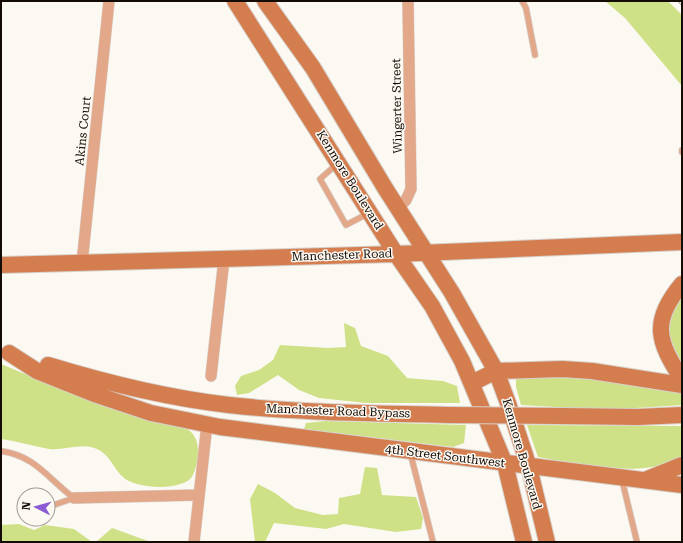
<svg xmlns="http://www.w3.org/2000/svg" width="683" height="543" font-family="'Roboto Serif',serif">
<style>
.green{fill:#cfe187}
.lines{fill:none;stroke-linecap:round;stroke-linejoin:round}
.lane-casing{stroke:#d7d2cc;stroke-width:7}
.street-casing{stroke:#d7d2cc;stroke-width:12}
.secondary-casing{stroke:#d7d2cc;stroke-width:18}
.lane{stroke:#e3a88a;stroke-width:5.5}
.street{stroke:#e3a88a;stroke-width:11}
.secondary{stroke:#d47e50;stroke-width:16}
.rail-casing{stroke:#8d8780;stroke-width:4.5}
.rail{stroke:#fcf8f2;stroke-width:3;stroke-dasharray:9;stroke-linecap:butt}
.secondary-bridge-casing{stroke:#d7d2cc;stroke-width:18;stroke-linecap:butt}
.secondary-bridge{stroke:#d47e50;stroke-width:16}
.labels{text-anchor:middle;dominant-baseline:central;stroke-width:3;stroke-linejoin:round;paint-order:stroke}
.street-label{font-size:12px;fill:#140c04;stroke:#fcf8f2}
</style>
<rect width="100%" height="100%" fill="#fcf8f2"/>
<path class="green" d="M605,1H668L682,15V86L625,18Z
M682,292V365C666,334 663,323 682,292Z
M344,323L355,328L361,346L388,356L407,378L443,381L457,386L460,403H366L319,398L299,390L278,375L249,393L237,395L235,386L241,376L259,370L273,360L280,345L328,348L346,347Z
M1,364C29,376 57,387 86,397C109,406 131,415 154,421C167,425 182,423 191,432C202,443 198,463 193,475C185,492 134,489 123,477C113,468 111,456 97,449C81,442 64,451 49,449C33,446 17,441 1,439Z
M563,374L682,390V405L605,410L521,405L516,387V378Z
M326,421L466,425L464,443L453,447L304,429L306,423Z
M527,425L682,426V459C637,478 584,465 538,457Z
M365,467L377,468L382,495L416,497L423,518L421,529L396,532L344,524L326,529L274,523L265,542H255L250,499L258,484L275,493L295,508L323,515L338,514L339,498L360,494Z
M19,524L34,530L45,525L74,529L92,542H1V525Z
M112,528L148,541L151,542H96Z"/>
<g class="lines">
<g class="lane-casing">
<path id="lane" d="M522,1L526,8L535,55
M682,150V152
M337,164L320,179L346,225L369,213
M1,451C36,456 48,479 74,498
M410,452L433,542
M622,480L637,542
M48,507L74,498"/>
</g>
<g class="street-casing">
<path id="street" d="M399,207L406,200L411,189L408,1
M82,263L109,1
M211,376L224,259
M74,498L199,495
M194,542L207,424"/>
</g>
<g class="secondary-casing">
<path id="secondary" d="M235,1L396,254L432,306L462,361L505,464L524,542
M265,1L313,68L385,188L452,293L496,371L508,403L529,467L547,542
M1,265L396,254L682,242
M682,284C651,321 657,341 682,379
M9,353L37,371L97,395L151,413L220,427L682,485
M48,365C107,383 167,398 229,405C301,413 375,413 448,415
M472,383L496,371L562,369L592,371L682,385
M561,416L638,417L682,415
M645,480L682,465"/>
</g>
<use href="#lane" class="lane"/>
<use href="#street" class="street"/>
<use href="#secondary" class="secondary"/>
<g class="rail-casing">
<path id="rail" d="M680,1L682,3"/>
</g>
<use href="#rail" class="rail"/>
<g class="secondary-bridge-casing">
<path id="secondary-bridge" d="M448,415L561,416"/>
</g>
<use href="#secondary-bridge" class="secondary-bridge"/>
</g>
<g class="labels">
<g class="street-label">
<text transform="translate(397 106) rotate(-91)">Wingerter Street</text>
<text transform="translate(83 131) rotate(-84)">Akins Court</text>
<text transform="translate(350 180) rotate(58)">Kenmore Boulevard</text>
<text transform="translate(342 255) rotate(-2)">Manchester Road</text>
<text transform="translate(338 411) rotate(2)">Manchester Road Bypass</text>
<text transform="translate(522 454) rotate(74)">Kenmore Boulevard</text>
<text transform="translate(445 456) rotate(7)">4th Street Southwest</text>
</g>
</g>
<rect width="683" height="543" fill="none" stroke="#140c04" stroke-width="4"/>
<g transform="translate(36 507) rotate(276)"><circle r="19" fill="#fcf8f2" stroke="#9f9a93"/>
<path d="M0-3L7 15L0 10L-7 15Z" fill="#8b5ad2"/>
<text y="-6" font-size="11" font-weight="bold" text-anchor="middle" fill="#140c04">N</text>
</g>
</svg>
